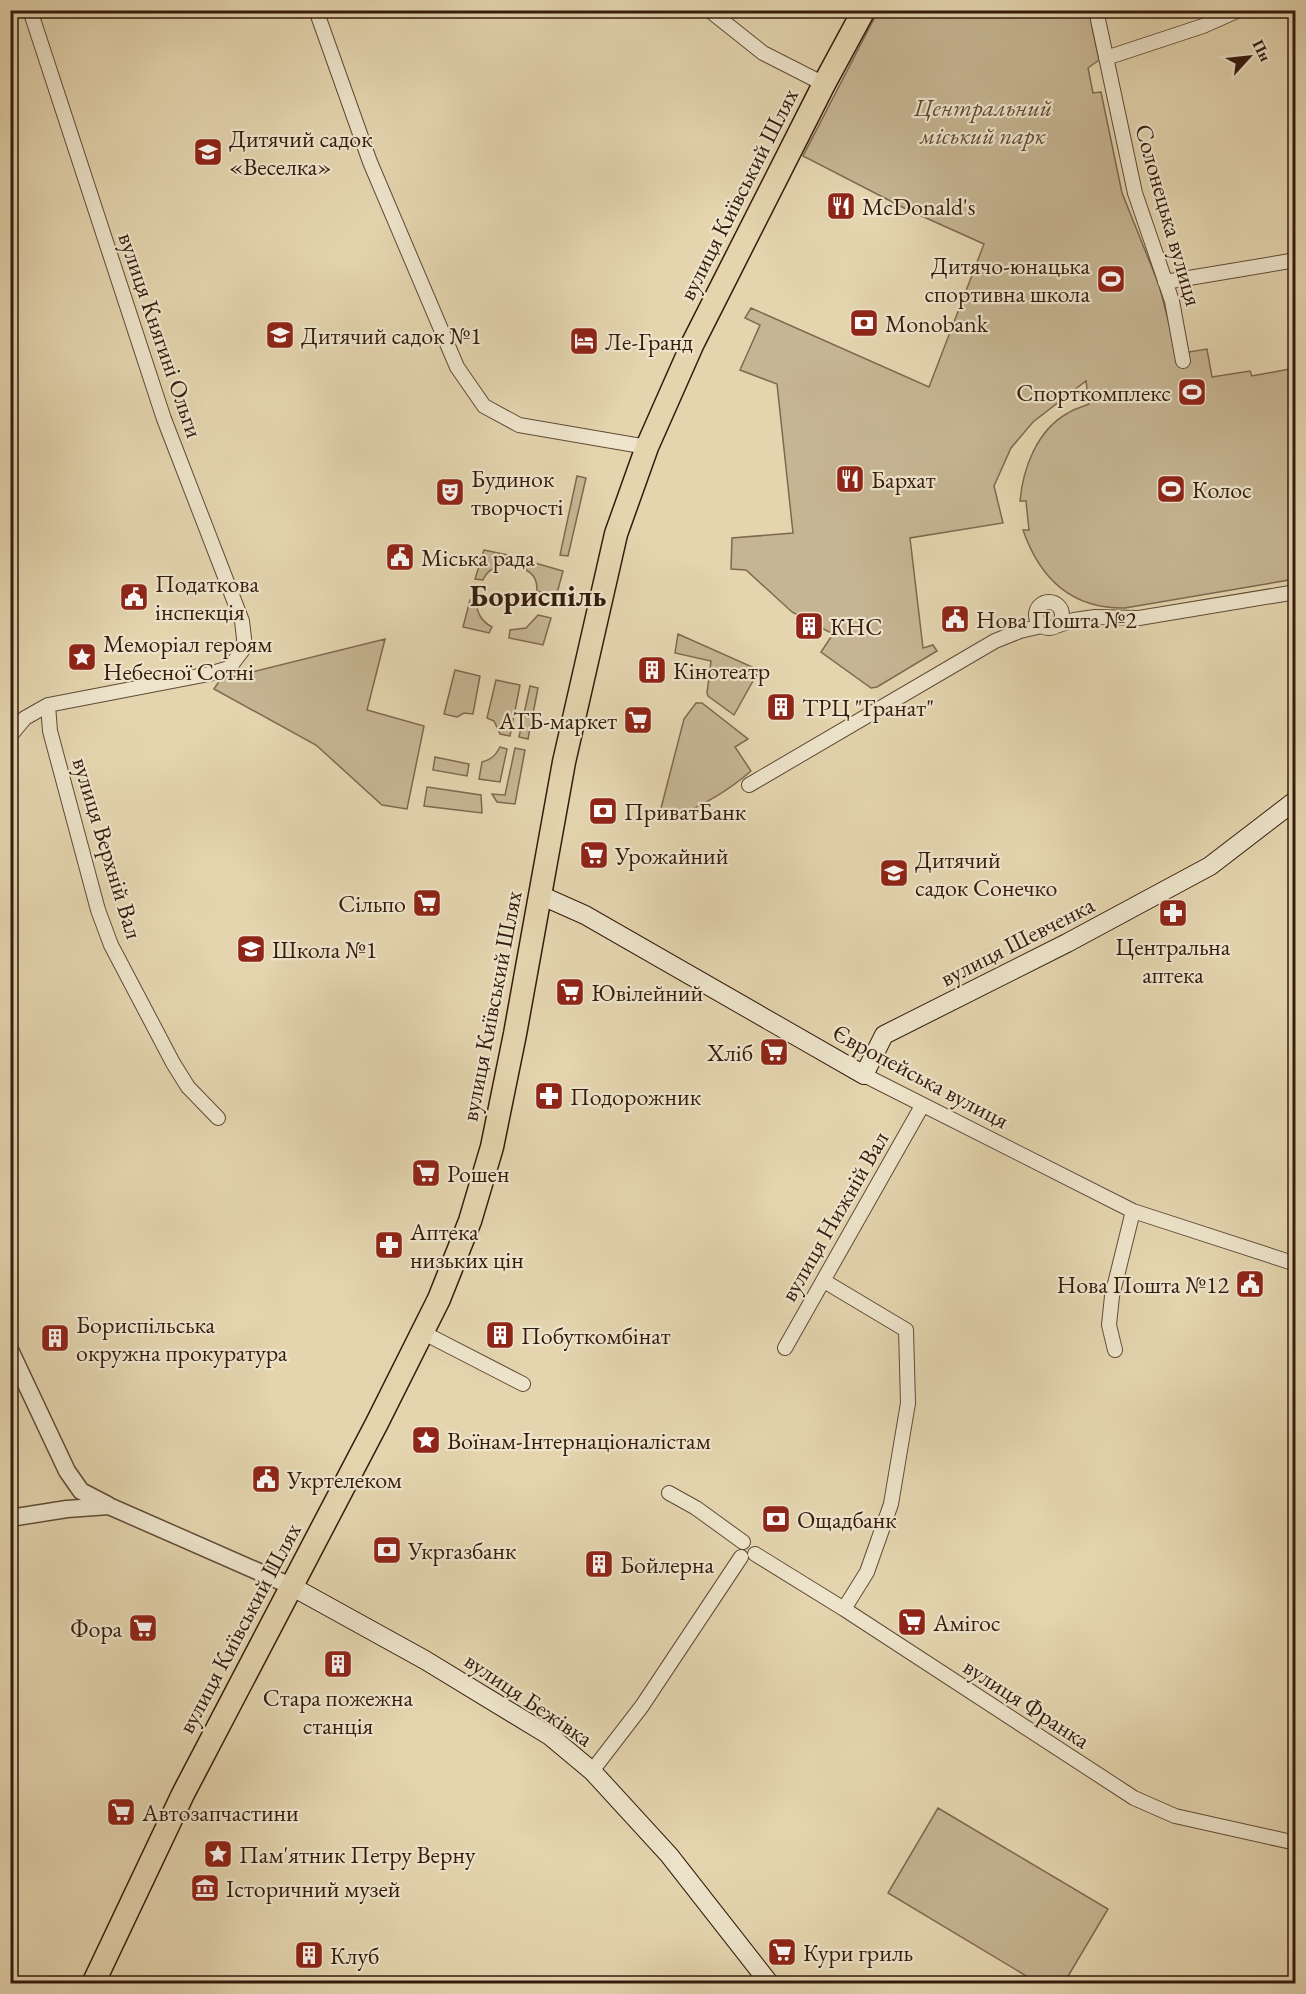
<svg xmlns="http://www.w3.org/2000/svg" width="1306" height="1994" font-family="'EB Garamond',serif">
<style>
.green{fill:#c6b593;stroke:#7e6850;stroke-width:1.5}
.lines{fill:none;stroke-linecap:round;stroke-linejoin:round}
.minor-casing{stroke:#614a36;stroke-width:16}
.tertiary-casing{stroke:#614a36;stroke-width:19}
.secondary-casing{stroke:#351b0d;stroke-width:20}
.trunk-casing{stroke:#351b0d;stroke-width:25}
.minor{stroke:#ede4cb;stroke-width:14}
.tertiary{stroke:#ede4cb;stroke-width:16}
.secondary{stroke:#ede4cb;stroke-width:18}
.trunk{stroke:#e4d5af;stroke-width:22}
.labels{text-anchor:middle;dominant-baseline:central;stroke-width:4.5;stroke-linejoin:round;paint-order:stroke}
.park-label{font-size:24px;font-style:italic;fill:#604935;stroke:#ede4cb}
.poi-label{font-size:24px;fill:#351b0d;stroke:#ede4cb;text-anchor:start}
.street-label{font-size:24px;fill:#351b0d;stroke:#ede4cb}
.district-label{font-size:30px;font-weight:bold;fill:#351b0d;stroke:#ede4cb}
</style>
<rect width="100%" height="100%" fill="#e4d5af"/>
<filter id="stains"><feTurbulence type="fractalNoise" baseFrequency=".00333" numOctaves="4"/><feColorMatrix values="0 0 0 0 .2 0 0 0 0 .09 0 0 0 0 .02 0 0 0 .5 -.17"/></filter>
<radialGradient id="worn" r=".72"><stop offset=".6" stop-color="#630" stop-opacity="0"/><stop offset="1" stop-color="#630" stop-opacity=".3"/></radialGradient>
<path class="green" d="M878,11H1089L1099,60L1088,68L1093,93L1101,92L1122,193L1159,285L1177,354L1207,349L1212,377L1250,371L1252,376L1295,368V579L1125,608C1072,609 1040,579 1023,530H1029L1026,501H1020C1023,468 1037,430 1068,413C1074,409 1082,407 1089,404L1086,381L1033,422L1011,448L994,486L1003,523L910,538L923,648L933,645L937,651L877,687L871,688L821,652L833,634L792,612L746,570L731,569L732,538L793,533L777,384L740,370L760,325L745,318L751,308L929,387L984,244L906,209L803,156Z
M577,476L586,478L568,556L560,555Z
M484,550L508,555L505,565C494,568 488,569 483,580L475,579Z
M528,561L563,571L556,597L537,591C537,581 535,575 526,570Z
M470,600L476,601C477,613 481,621 492,627L489,633L463,627Z
M538,615L551,618L543,645L509,638L510,630L526,628Z
M678,634L759,670L734,715L708,696L707,693L711,661L675,653Z
M385,639L367,710L424,726L407,809L382,805L316,745L214,689L220,680Z
M455,670L480,676L473,714L464,713L457,717L444,714Z
M496,680L520,685L510,736L500,734L494,721L487,718Z
M530,686L538,688L528,739L519,737Z
M696,703H702L748,739L735,747L751,771C727,792 702,806 673,818L660,812L684,719Z
M500,747L507,749L500,782L479,779L482,762C492,759 495,756 500,747Z
M515,748L525,750L515,804L497,802L492,794L505,795Z
M435,757L469,764L467,776L433,770Z
M427,787L481,795L482,813L424,806Z
M938,1808L1108,1909L1064,1983H1038L888,1893Z"/>
<g class="lines">
<g class="minor-casing">
<path id="minor" d="M316,10L370,162L457,367L484,406L519,425L647,447
M709,10L763,53L824,84
M1096,10L1135,193L1172,301L1183,361
M1106,58L1203,26L1239,10
M1165,282L1296,260
M1036 615a13 13 0 1 1 26 0a13 13 0 1 1-26 0Z
M1056,626L1074,620L1095,617L1139,618L1296,592
M48,705L50,731L98,910L111,945L173,1063L188,1087L218,1118
M10,736L25,718L48,705L209,674L229,668L245,647L242,621L164,419L30,10
M749,785L995,641L1020,631L1042,626
M864,1075L1133,1211L1296,1264
M824,1281L906,1330L908,1403L891,1504L867,1572L844,1609
M422,1332L523,1384
M785,1348L922,1106
M1115,1350L1109,1325L1112,1296L1133,1211
M669,1493L696,1508L743,1542
M755,1554L844,1609L1134,1798L1175,1816L1296,1843
M592,1771L642,1706L741,1557"/>
</g>
<g class="tertiary-casing">
<path id="tertiary" d="M10,1350L67,1471L81,1491L108,1505
M10,1518L67,1509L109,1506L291,1586"/>
</g>
<g class="secondary-casing">
<path id="secondary" d="M540,895L585,915L864,1075L884,1035L1067,943L1210,866L1296,800
M291,1586L425,1660L550,1736L592,1771L669,1855L770,1984"/>
</g>
<g class="trunk-casing">
<path id="trunk" d="M93,1984L183,1794L377,1423L439,1299L470,1221L492,1147L515,1034L564,762L616,534L647,447L693,343L824,84L864,10"/>
</g>
<use href="#minor" class="minor"/>
<use href="#tertiary" class="tertiary"/>
<use href="#secondary" class="secondary"/>
<use href="#trunk" class="trunk"/>
</g>
<defs>
<g id="school-square" transform="scale(1.5)"><rect x="-9" y="-9" width="18" height="18" rx="4" fill="#8f2418" stroke="#ede4cb"/><path d="M0-5L7-2L0 1L-7-2ZM-4 1L0 2.5L4 1V4Q0 6-4 4Z" fill="#fff"/></g>
<g id="restaurant-square" transform="scale(1.5)"><rect x="-9" y="-9" width="18" height="18" rx="4" fill="#8f2418" stroke="#ede4cb"/><path d="M-5-6h1v4h1v-4h1v4h1v-4h1v5L-1.5 .5V6h-2V.5L-5-1ZM5-6V6H3V1.5H1.5Q1.5-4 5-6Z" fill="#fff"/></g>
<g id="stadium-square" transform="scale(1.5)"><rect x="-9" y="-9" width="18" height="18" rx="4" fill="#8f2418" stroke="#ede4cb"/><path d="M0-5a6.5 5 0 1 0 0 10a6.5 5 0 1 0 0-10ZM-3.5-1.8h7v3.6h-7Z" fill="#fff"/></g>
<g id="bank-square" transform="scale(1.5)"><rect x="-9" y="-9" width="18" height="18" rx="4" fill="#8f2418" stroke="#ede4cb"/><path d="M-6-4H6V4H-6ZM0-2.3a2.3 2.3 0 1 0 0 4.6a2.3 2.3 0 1 0 0-4.6Z" fill="#fff"/></g>
<g id="hotel-square" transform="scale(1.5)"><rect x="-9" y="-9" width="18" height="18" rx="4" fill="#8f2418" stroke="#ede4cb"/><path d="M-6-4.5h1.5V1H6V5H4.5V3h-9V5H-6ZM-4 0a1.8 1.8 0 1 1 3.6 0ZM.5 0V-2.5h3Q6-2.5 6 0Z" fill="#fff"/></g>
<g id="theatre-square" transform="scale(1.5)"><rect x="-9" y="-9" width="18" height="18" rx="4" fill="#8f2418" stroke="#ede4cb"/><path d="M-5-5.5Q0-4 5-5.5V0Q5 5 0 6Q-5 5-5 0ZM-3.3-2.5H-1v1.5H-3.3ZM1-2.5H3.3v1.5H1ZM-2.8 1Q0 5.5 2.8 1Z" fill="#fff"/></g>
<g id="civic-square" transform="scale(1.5)"><rect x="-9" y="-9" width="18" height="18" rx="4" fill="#8f2418" stroke="#ede4cb"/><path d="M-.6-6.5H3V-4.5H.6V-3L4-1V1h2V6H-6V1h2V-1L-.6-3ZM-1.2 2.5V6h2.4V2.5Z" fill="#fff"/></g>
<g id="building-square" transform="scale(1.5)"><rect x="-9" y="-9" width="18" height="18" rx="4" fill="#8f2418" stroke="#ede4cb"/><path d="M-4-6H4V6H1V3H-1V6H-4ZM-2.5-4.3h1.7v1.8h-1.7ZM.8-4.3h1.7v1.8H.8ZM-2.5-1h1.7V.8h-1.7ZM.8-1h1.7V.8H.8Z" fill="#fff"/></g>
<g id="sight-square" transform="scale(1.5)"><rect x="-9" y="-9" width="18" height="18" rx="4" fill="#8f2418" stroke="#ede4cb"/><path d="M0-6L1.8-2.2L6-1.7L2.9 1.2L3.7 5.4L0 3.3L-3.7 5.4L-2.9 1.2L-6-1.7L-1.8-2.2Z" fill="#fff"/></g>
<g id="supermarket-square" transform="scale(1.5)"><rect x="-9" y="-9" width="18" height="18" rx="4" fill="#8f2418" stroke="#ede4cb"/><path d="M-6-5.5h2.5l.6 2H6L4.5 2H-2.5L-4.4-4H-6ZM-1.5 3.2a1.3 1.3 0 1 0 .1 0ZM3 3.2a1.3 1.3 0 1 0 .1 0Z" fill="#fff"/></g>
<g id="pharmacy-square" transform="scale(1.5)"><rect x="-9" y="-9" width="18" height="18" rx="4" fill="#8f2418" stroke="#ede4cb"/><path d="M-2-6h4v4h4v4h-4v4h-4v-4h-4v-4h4Z" fill="#fff"/></g>
<g id="museum-square" transform="scale(1.5)"><rect x="-9" y="-9" width="18" height="18" rx="4" fill="#8f2418" stroke="#ede4cb"/><path d="M0-6L6-3V-2H-6V-3ZM-5-1h2V3h-2ZM-1-1h2V3h-2ZM3-1h2V3H3ZM-6 4H6V6H-6Z" fill="#fff"/></g>
</defs>
<g fill-rule="evenodd">
<use href="#school-square" x="208" y="152"/>
<use href="#restaurant-square" x="841" y="206"/>
<use href="#stadium-square" x="1111" y="279"/>
<use href="#bank-square" x="864" y="323"/>
<use href="#school-square" x="280" y="335"/>
<use href="#hotel-square" x="584" y="341"/>
<use href="#stadium-square" x="1192" y="392"/>
<use href="#restaurant-square" x="850" y="479"/>
<use href="#stadium-square" x="1171" y="489"/>
<use href="#theatre-square" x="450" y="492"/>
<use href="#civic-square" x="400" y="557"/>
<use href="#civic-square" x="134" y="597"/>
<use href="#civic-square" x="955" y="619"/>
<use href="#building-square" x="809" y="626"/>
<use href="#sight-square" x="82" y="657"/>
<use href="#building-square" x="652" y="670"/>
<use href="#building-square" x="781" y="707"/>
<use href="#supermarket-square" x="638" y="720"/>
<use href="#bank-square" x="603" y="811"/>
<use href="#supermarket-square" x="594" y="855"/>
<use href="#school-square" x="894" y="873"/>
<use href="#supermarket-square" x="427" y="903"/>
<use href="#pharmacy-square" x="1173" y="913"/>
<use href="#school-square" x="251" y="949"/>
<use href="#supermarket-square" x="570" y="992"/>
<use href="#supermarket-square" x="774" y="1052"/>
<use href="#pharmacy-square" x="549" y="1096"/>
<use href="#supermarket-square" x="426" y="1173"/>
<use href="#pharmacy-square" x="389" y="1245"/>
<use href="#civic-square" x="1250" y="1284"/>
<use href="#building-square" x="500" y="1335"/>
<use href="#building-square" x="55" y="1338"/>
<use href="#sight-square" x="426" y="1440"/>
<use href="#civic-square" x="266" y="1479"/>
<use href="#bank-square" x="776" y="1519"/>
<use href="#bank-square" x="387" y="1550"/>
<use href="#building-square" x="599" y="1564"/>
<use href="#supermarket-square" x="912" y="1622"/>
<use href="#supermarket-square" x="143" y="1628"/>
<use href="#building-square" x="338" y="1664"/>
<use href="#supermarket-square" x="121" y="1812"/>
<use href="#sight-square" x="218" y="1854"/>
<use href="#museum-square" x="205" y="1888"/>
<use href="#supermarket-square" x="782" y="1952"/>
<use href="#building-square" x="309" y="1955"/>
</g>
<g class="labels">
<g class="park-label">
<text x="983" y="107">Центральний<tspan x="983" dy="28">міський парк</tspan></text>
</g>
<g class="poi-label">
<text x="229" y="138">Дитячий садок<tspan x="229" dy="28">«Веселка»</tspan></text>
<text x="862" y="206">McDonald's</text>
<text x="1090" y="265" text-anchor="end">Дитячо-юнацька<tspan x="1090" dy="28">спортивна школа</tspan></text>
<text x="885" y="323">Monobank</text>
<text x="301" y="335">Дитячий садок №1</text>
<text x="605" y="341">Ле-Гранд</text>
<text x="1171" y="392" text-anchor="end">Спорткомплекс</text>
<text x="471" y="478">Будинок<tspan x="471" dy="28">творчості</tspan></text>
<text x="871" y="479">Бархат</text>
<text x="1192" y="489">Колос</text>
<text x="421" y="557">Міська рада</text>
<text x="155" y="583">Податкова<tspan x="155" dy="28">інспекція</tspan></text>
<text x="976" y="619">Нова Пошта №2</text>
<text x="830" y="626">КНС</text>
<text x="103" y="643">Меморіал героям<tspan x="103" dy="28">Небесної Сотні</tspan></text>
<text x="673" y="670">Кінотеатр</text>
<text x="802" y="707">ТРЦ "Гранат"</text>
<text x="617" y="720" text-anchor="end">АТБ-маркет</text>
<text x="624" y="811">ПриватБанк</text>
<text x="615" y="855">Урожайний</text>
<text x="915" y="859">Дитячий<tspan x="915" dy="28">садок Сонечко</tspan></text>
<text x="406" y="903" text-anchor="end">Сільпо</text>
<text x="1173" y="946" text-anchor="middle">Центральна<tspan x="1173" dy="28">аптека</tspan></text>
<text x="272" y="949">Школа №1</text>
<text x="591" y="992">Ювілейний</text>
<text x="753" y="1052" text-anchor="end">Хліб</text>
<text x="570" y="1096">Подорожник</text>
<text x="447" y="1173">Рошен</text>
<text x="410" y="1231">Аптека<tspan x="410" dy="28">низьких цін</tspan></text>
<text x="1229" y="1284" text-anchor="end">Нова Пошта №12</text>
<text x="76" y="1324">Бориспільська<tspan x="76" dy="28">окружна прокуратура</tspan></text>
<text x="521" y="1335">Побуткомбінат</text>
<text x="447" y="1440">Воїнам-Інтернаціоналістам</text>
<text x="287" y="1479">Укртелеком</text>
<text x="797" y="1519">Ощадбанк</text>
<text x="408" y="1550">Укргазбанк</text>
<text x="620" y="1564">Бойлерна</text>
<text x="933" y="1622">Амігос</text>
<text x="122" y="1628" text-anchor="end">Фора</text>
<text x="338" y="1697" text-anchor="middle">Стара пожежна<tspan x="338" dy="28">станція</tspan></text>
<text x="142" y="1812">Автозапчастини</text>
<text x="239" y="1854">Пам'ятник Петру Верну</text>
<text x="226" y="1888">Історичний музей</text>
<text x="803" y="1952">Кури гриль</text>
<text x="330" y="1955">Клуб</text>
</g>
<g class="street-label">
<text transform="translate(738 194) rotate(-63)">вулиця Київський Шлях</text>
<text transform="translate(1169 215) rotate(74)">Солонецька вулиця</text>
<text transform="translate(161 335) rotate(71)">вулиця Княгині Ольги</text>
<text transform="translate(108 848) rotate(73)">вулиця Верхній Вал</text>
<text transform="translate(1017 941) rotate(-27)">вулиця Шевченка</text>
<text transform="translate(491 1006) rotate(-79)">вулиця Київський Шлях</text>
<text transform="translate(921 1076) rotate(28)">Європейська вулиця</text>
<text transform="translate(834 1216) rotate(-60)">вулиця Нижній Вал</text>
<text transform="translate(239 1628) rotate(-62)">вулиця Київський Шлях</text>
<text transform="translate(529 1699) rotate(34)">вулиця Бежівка</text>
<text transform="translate(1027 1703) rotate(33)">вулиця Франка</text>
</g>
<g class="district-label">
<text x="538" y="595">Бориспіль</text>
</g>
</g>
<rect width="1306" height="1994" fill="none" stroke="#e4d5af" stroke-width="36"/>
<rect x="12" y="12" width="1282" height="1970" fill="none" stroke="#351b0d" stroke-width="3"/>
<rect x="18" y="18" width="1270" height="1958" fill="none" stroke="#351b0d" stroke-width="1.5"/>
<g transform="translate(1249 57) rotate(63)" stroke="#ede4cb" stroke-width="4.5" paint-order="stroke">
<path d="M0-4.5L10 22L0 15L-10 22Z" fill="#351b0d"/>
<text y="-9" font-size="16" font-weight="bold" text-anchor="middle" fill="#351b0d">Пн</text>
</g>
<rect width="100%" height="100%" filter="url(#stains)"/>
<rect width="100%" height="100%" fill="url(#worn)"/>
</svg>
